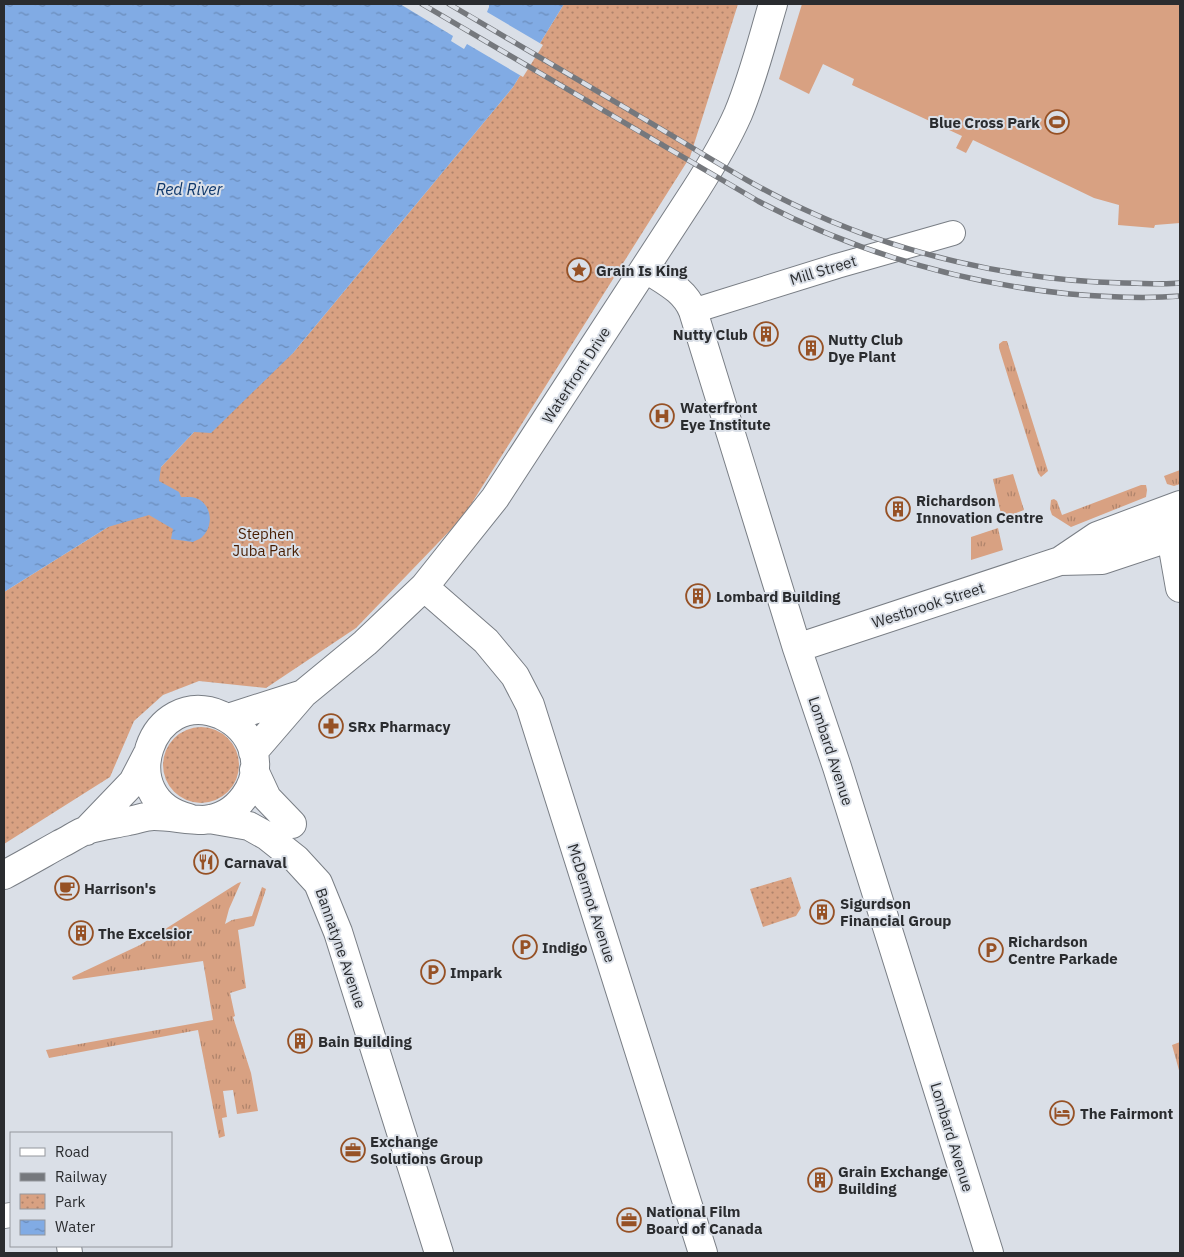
<svg xmlns="http://www.w3.org/2000/svg" width="1184" height="1257" font-family="'IBM Plex Sans',sans-serif">
<style>
.grass{fill:url(#grass-tufts)}
.park{fill:url(#park-dots)}
.pitch{fill:#d8a182}
.water{fill:url(#water-ripples)}
.pier{fill:#dadfe7}
.lines{fill:none;stroke-linecap:round;stroke-linejoin:round}
.street-casing{stroke:#797e85;stroke-width:26}
.secondary-casing{stroke:#797e85;stroke-width:30}
.street{stroke:#fff;stroke-width:24}
.secondary{stroke:#fff;stroke-width:28}
.rail-casing{stroke:#75787d;stroke-width:5.5}
.rail{stroke:#dadfe7;stroke-width:4;stroke-dasharray:11;stroke-linecap:butt}
.labels{text-anchor:middle;dominant-baseline:central;stroke-width:4;stroke-linejoin:round;paint-order:stroke}
.poi-label{font-size:15px;font-weight:bold;fill:#2a2c2f;stroke:#dadfe7;text-anchor:start}
.street-label{font-size:15px;fill:#2a2c2f;stroke:#dadfe7}
.park-label{font-size:15px;fill:#461c00;stroke:#dadfe7}
.water-label{font-size:16px;font-style:italic;fill:#0f386b;stroke:#dadfe7}
</style>
<defs>
<pattern id="grass-tufts" width="24" height="20" patternUnits="userSpaceOnUse" patternTransform="scale(1.25)"><rect width="24" height="20" fill="#d8a182"/><path d="M3 7l-1-3M5 7V3M7 7l1-3M15 17l-1-3M17 17v-4M19 17l1-3" fill="none" stroke="#af836b"/></pattern>
<pattern id="park-dots" width="8" height="8" patternUnits="userSpaceOnUse" patternTransform="scale(1.25)"><rect width="8" height="8" fill="#d8a182"/><path d="M2 2h.1M6 6h.1" fill="none" stroke="#af836b" stroke-width="1.8" stroke-linecap="round"/></pattern>
<pattern id="water-ripples" width="26" height="14" patternUnits="userSpaceOnUse" patternTransform="scale(1.25)"><rect width="26" height="14" fill="#81abe4"/><path d="M2 4q2-2 4 0t4 0M15 11q2-2 4 0t4 0" fill="none" stroke="#6a8bb9"/></pattern>
</defs>
<rect width="100%" height="100%" fill="#dadfe7"/>
<path class="grass" d="M1003,341H1007L1048,471L1041,477L1038,473L999,348V344Z
M1180,470V484L1174,486L1167,484L1164,476Z
M1013,474L1024,510L1002,518L993,479Z
M1141,485H1146L1147,490L1146,497L1071,527L1052,515L1050,509L1051,500L1054,499L1057,501L1062,515Z
M998,528L1003,550L971,560V537Z
M241,882L229,909L225,924L232,920L252,916L262,887L266,889L254,926L238,930L246,988L230,993L235,1016L233,1017L251,1073L258,1111L237,1114L233,1090L223,1091L227,1117L222,1118L225,1136L219,1138L198,1030L49,1058L46,1050L213,1020L203,961L73,980L72,977L140,945L238,883Z
M1180,1042V1074L1172,1045Z"/>
<path class="park" d="M564,4H738L690,157L463,517L356,628L266,688L199,681L163,695L134,721L110,777L4,844V592L108,527L161,467L194,432L293,353L513,87Z
M163 765a38 38 0 1 1 76 0a38 38 0 1 1-76 0Z
M791,877L801,908L796,916L763,927L750,889Z"/>
<path class="pitch" d="M802,4H1180V223L1155,225L1154,228L1118,225L1119,205L1094,198L973,140L966,153L956,148L962,136L852,85L854,79L823,64L809,94L779,79Z"/>
<path class="water" d="M4,4H564L513,87L293,353L211,433L194,432L161,467L159,481L179,492L181,497C187,497 194,496 200,500C212,508 213,526 203,536C201,539 196,540 193,542L171,539L173,529L149,515L108,527L4,592Z"/>
<path class="pier" d="M400,4H489V7L487,12L543,45L523,77L467,44L464,49L451,41L453,36Z"/>
<g class="lines">
<g class="street-casing">
<path id="street" d="M693,311L837,266L953,233
M4,1216L11,1215
M69,1246L70,1253"/>
</g>
<g class="secondary-casing">
<path id="secondary" d="M645,268C664,281 684,289 693,311L797,648L837,767L989,1253
M1175,521L1171,537L1180,588
M1060,561L1102,560L1180,534
M424,587L486,641L515,676L530,705L703,1253
M797,648L1060,561L1097,536L1180,505
M228,718L303,694
M253,752L303,694L365,643L424,587L495,498L695,191C711,166 726,141 738,114C753,78 762,41 773,4
M254,770L267,798L292,824
M209,819L249,826L267,836L296,859L318,883L338,932L439,1253
M86,831L133,782L147,755
M4,875C23,865 42,854 60,844C69,840 78,833 87,830C100,826 115,824 128,821C136,820 145,816 154,816C170,816 187,820 203,820C237,818 263,783 253,750C248,734 236,722 221,715C151,685 111,799 189,818"/>
</g>
<use href="#street" class="street"/>
<use href="#secondary" class="secondary"/>
<g class="rail-casing">
<path id="rail" d="M422,4L758,201C855,252 961,283 1070,294C1106,297 1144,299 1180,296
M449,4C521,46 594,89 666,132C710,158 753,186 799,207C898,254 1015,281 1124,283C1143,283 1162,285 1180,283"/>
</g>
<use href="#rail" class="rail"/>
</g>
<defs>
<g id="stadium-ring" transform="scale(1.25)"><circle r="9.5" fill="#dadfe7" stroke="#965125" stroke-width="1.5"/><path d="M0-5a6.5 5 0 1 0 0 10a6.5 5 0 1 0 0-10ZM-3.5-1.8h7v3.6h-7Z" fill="#965125"/></g>
<g id="sight-ring" transform="scale(1.25)"><circle r="9.5" fill="#dadfe7" stroke="#965125" stroke-width="1.5"/><path d="M0-6L1.8-2.2L6-1.7L2.9 1.2L3.7 5.4L0 3.3L-3.7 5.4L-2.9 1.2L-6-1.7L-1.8-2.2Z" fill="#965125"/></g>
<g id="building-ring" transform="scale(1.25)"><circle r="9.5" fill="#dadfe7" stroke="#965125" stroke-width="1.5"/><path d="M-4-6H4V6H1V3H-1V6H-4ZM-2.5-4.3h1.7v1.8h-1.7ZM.8-4.3h1.7v1.8H.8ZM-2.5-1h1.7V.8h-1.7ZM.8-1h1.7V.8H.8Z" fill="#965125"/></g>
<g id="hospital-ring" transform="scale(1.25)"><circle r="9.5" fill="#dadfe7" stroke="#965125" stroke-width="1.5"/><path d="M-5-5h3v3.5h4V-5h3V5h-3V1.5h-4V5h-3Z" fill="#965125"/></g>
<g id="pharmacy-ring" transform="scale(1.25)"><circle r="9.5" fill="#dadfe7" stroke="#965125" stroke-width="1.5"/><path d="M-2-6h4v4h4v4h-4v4h-4v-4h-4v-4h4Z" fill="#965125"/></g>
<g id="restaurant-ring" transform="scale(1.25)"><circle r="9.5" fill="#dadfe7" stroke="#965125" stroke-width="1.5"/><path d="M-5-6h1v4h1v-4h1v4h1v-4h1v5L-1.5 .5V6h-2V.5L-5-1ZM5-6V6H3V1.5H1.5Q1.5-4 5-6Z" fill="#965125"/></g>
<g id="cafe-ring" transform="scale(1.25)"><circle r="9.5" fill="#dadfe7" stroke="#965125" stroke-width="1.5"/><path d="M-5.5-4.5H6V0H3Q3 3.5 0 3.5H-2.5Q-5.5 3.5-5.5 0ZM3-3.2v2h1.7v-2ZM-6 4.5H4V6H-6Z" fill="#965125"/></g>
<g id="parking-ring" transform="scale(1.25)"><circle r="9.5" fill="#dadfe7" stroke="#965125" stroke-width="1.5"/><path d="M-3.5-5.5H1a3.5 3.5 0 0 1 0 7H-1V5.5H-3.5ZM-1-3.4V-.6H.8a1.4 1.4 0 0 0 0-2.8Z" fill="#965125"/></g>
<g id="hotel-ring" transform="scale(1.25)"><circle r="9.5" fill="#dadfe7" stroke="#965125" stroke-width="1.5"/><path d="M-6-4.5h1.5V1H6V5H4.5V3h-9V5H-6ZM-4 0a1.8 1.8 0 1 1 3.6 0ZM.5 0V-2.5h3Q6-2.5 6 0Z" fill="#965125"/></g>
<g id="office-ring" transform="scale(1.25)"><circle r="9.5" fill="#dadfe7" stroke="#965125" stroke-width="1.5"/><path d="M-6-3h4V-5.5h4V-3h4V5H-6ZM-1-4.5V-3h2v-1.5ZM-6 0V1H6V0Z" fill="#965125"/></g>
</defs>
<g fill-rule="evenodd">
<use href="#stadium-ring" x="1057" y="122"/>
<use href="#sight-ring" x="579" y="270"/>
<use href="#building-ring" x="766" y="334"/>
<use href="#building-ring" x="811" y="348"/>
<use href="#hospital-ring" x="662" y="416"/>
<use href="#building-ring" x="898" y="509"/>
<use href="#building-ring" x="698" y="596"/>
<use href="#pharmacy-ring" x="331" y="726"/>
<use href="#restaurant-ring" x="206" y="862"/>
<use href="#cafe-ring" x="67" y="888"/>
<use href="#building-ring" x="822" y="912"/>
<use href="#building-ring" x="81" y="933"/>
<use href="#parking-ring" x="525" y="947"/>
<use href="#parking-ring" x="991" y="950"/>
<use href="#parking-ring" x="433" y="972"/>
<use href="#building-ring" x="300" y="1041"/>
<use href="#hotel-ring" x="1062" y="1113"/>
<use href="#office-ring" x="353" y="1150"/>
<use href="#building-ring" x="820" y="1180"/>
<use href="#office-ring" x="629" y="1220"/>
</g>
<g class="labels">
<g class="poi-label">
<text x="1040" y="122" text-anchor="end">Blue Cross Park</text>
<text x="596" y="270">Grain Is King</text>
<text x="748" y="334" text-anchor="end">Nutty Club</text>
<text x="828" y="339">Nutty Club<tspan x="828" dy="17">Dye Plant</tspan></text>
<text x="680" y="407">Waterfront<tspan x="680" dy="17">Eye Institute</tspan></text>
<text x="916" y="500">Richardson<tspan x="916" dy="17">Innovation Centre</tspan></text>
<text x="716" y="596">Lombard Building</text>
<text x="348" y="726">SRx Pharmacy</text>
<text x="224" y="862">Carnaval</text>
<text x="84" y="888">Harrison's</text>
<text x="840" y="903">Sigurdson<tspan x="840" dy="17">Financial Group</tspan></text>
<text x="98" y="933">The Excelsior</text>
<text x="1008" y="941">Richardson<tspan x="1008" dy="17">Centre Parkade</tspan></text>
<text x="542" y="947">Indigo</text>
<text x="450" y="972">Impark</text>
<text x="318" y="1041">Bain Building</text>
<text x="1080" y="1113">The Fairmont</text>
<text x="370" y="1141">Exchange<tspan x="370" dy="17">Solutions Group</tspan></text>
<text x="838" y="1171">Grain Exchange<tspan x="838" dy="17">Building</tspan></text>
<text x="646" y="1211">National Film<tspan x="646" dy="17">Board of Canada</tspan></text>
</g>
<g class="street-label">
<text transform="translate(823 270) rotate(-17)">Mill Street</text>
<text transform="translate(576 375) rotate(-57)">Waterfront Drive</text>
<text transform="translate(928 605) rotate(-18)">Westbrook Street</text>
<text transform="translate(831 751) rotate(72)">Lombard Avenue</text>
<text transform="translate(592 903) rotate(72)">McDermot Avenue</text>
<text transform="translate(341 948) rotate(71)">Bannatyne Avenue</text>
<text transform="translate(952 1137) rotate(73)">Lombard Avenue</text>
</g>
<g class="park-label">
<text x="266" y="533">Stephen<tspan x="266" dy="17">Juba Park</tspan></text>
</g>
<g class="water-label">
<text x="189" y="189">Red River</text>
</g>
</g>
<rect width="1184" height="1257" fill="none" stroke="#2a2c2f" stroke-width="10"/>
<rect x="10" y="1132" width="162" height="115" fill="#dadfe7" stroke="#94979d"/>
<rect x="20" y="1148" width="25" height="8" fill="#ffffff" stroke="#94979d"/>
<text x="55" y="1157" font-size="15" fill="#2a2c2f">Road</text>
<rect x="20" y="1173" width="25" height="8" fill="#75787d" stroke="#94979d"/>
<text x="55" y="1182" font-size="15" fill="#2a2c2f">Railway</text>
<rect x="20" y="1194" width="25" height="15" fill="url(#park-dots)" stroke="#94979d"/>
<text x="55" y="1207" font-size="15" fill="#2a2c2f">Park</text>
<rect x="20" y="1220" width="25" height="15" fill="url(#water-ripples)" stroke="#94979d"/>
<text x="55" y="1232" font-size="15" fill="#2a2c2f">Water</text>
</svg>
